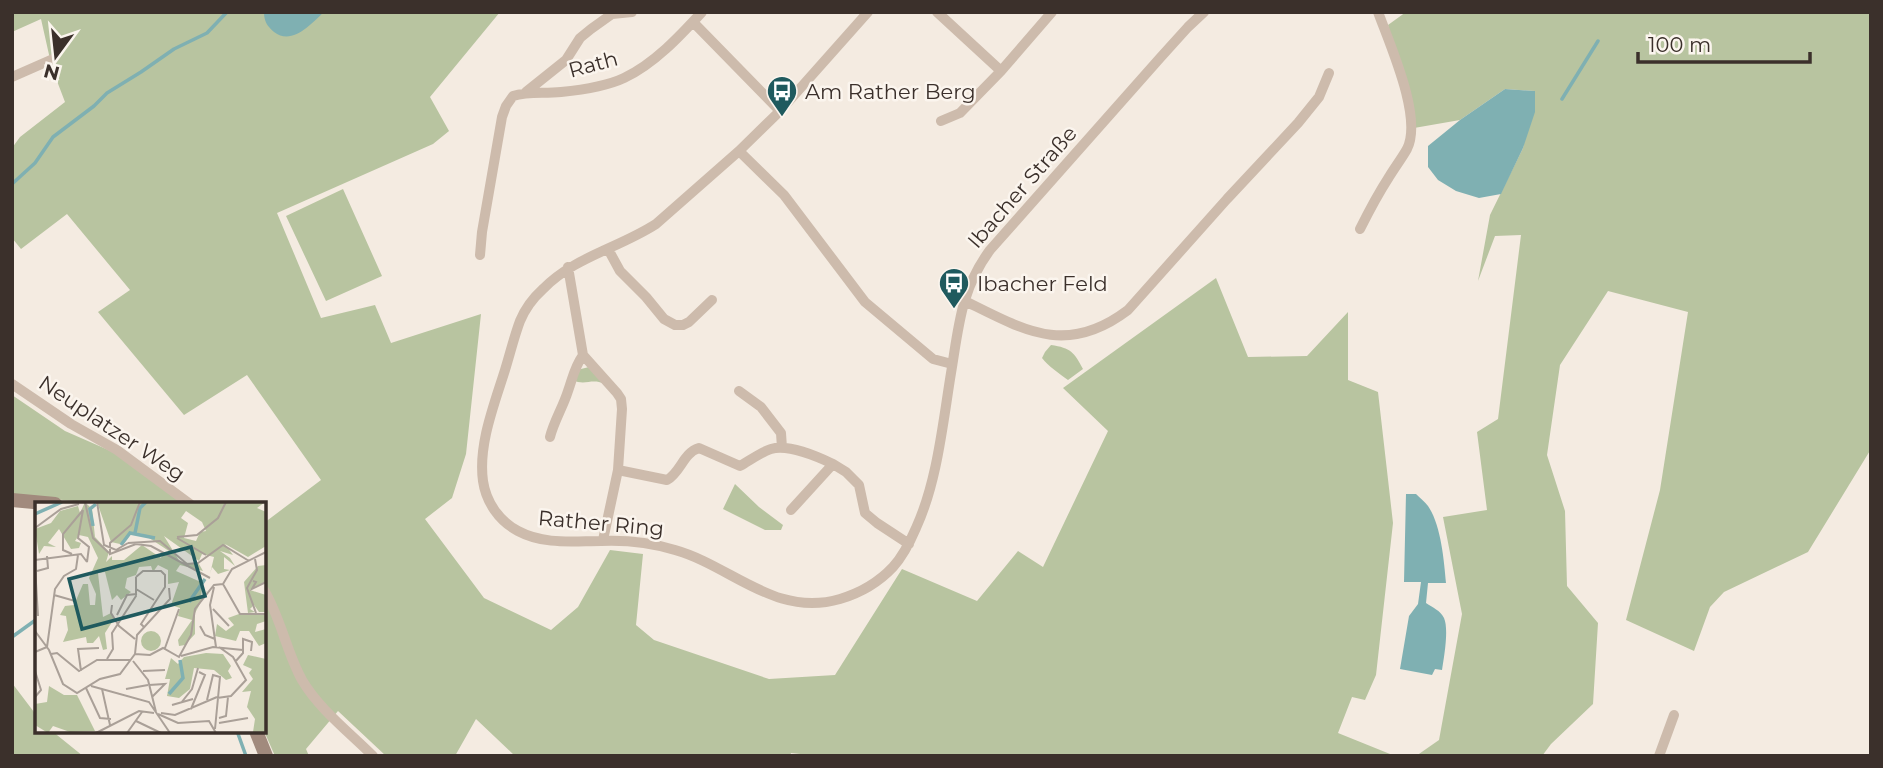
<svg xmlns="http://www.w3.org/2000/svg" width="1883" height="768" viewBox="0 0 1883 768" font-family="Montserrat,sans-serif">
<style>
.green{fill:#b8c4a0}
.water{fill:#7fb0b2}
.lines{fill:none;stroke-linecap:round;stroke-linejoin:round}
.stream{stroke:#7fb0b2;stroke-width:3.5}
.street{stroke:#cdbbac;stroke-width:10}
.secondary{stroke:#a18a7d;stroke-width:14}
.labels{text-anchor:middle;dominant-baseline:central;stroke-width:5;stroke-linejoin:round;paint-order:stroke}
.street-label{font-size:21px;fill:#3b302b;stroke:#fbf5ee}
.poi-label{font-size:21px;fill:#3b302b;stroke:#fbf5ee;text-anchor:start}
.inset-river{fill:none;stroke:#7fb0b2;stroke-width:3.5}
.inset-road{fill:none;stroke:#aaa098;stroke-width:2}
.view{fill:#1f5a5e;fill-opacity:0.15;stroke:#1f5a5e;stroke-width:3.5}
.inset-edge{fill:none;stroke:#3b302b;stroke-width:3.5}
</style>
<rect width="100%" height="100%" fill="#f4ebe1"/>
<path class="green" d="M12 12H500L430 97 449 131 433 144 277 213 321 318 375 305 391 343 481 314 466 454 452 498 425 519 484 598 551 630 578 607 610 550 643 554 636 625 654 640 769 679 835 675 902 569 977 601 1018 551 1043 567 1108 431 1063 388 1216 278 1248 357 1307 356 1348 312V380L1378 392 1393 523 1376 675 1365 700 1352 697 1338 733 1395 756H819L791 753 790 756H515L476 719 455 756H386L338 711 306 749 309 756H275L264 731V523L321 480 247 375 184 415 98 312 130 290 67 214 21 249 12 238V148L20 137 65 102 52 68 41 19 12 32Z
M1406 12H1871V449L1808 552 1724 592 1710 607 1694 651 1626 620 1660 490 1688 312 1608 291 1560 365 1547 455 1565 511 1567 586 1598 623 1593 704 1551 744 1542 756H1416L1439 740 1462 614 1443 517 1487 510 1477 432 1498 419 1521 235 1495 236 1478 281 1490 215 1523 148 1535 91 1505 89 1460 120 1414 128 1388 25Z
M343 189 382 276 326 301 286 216Z
M1051 345C1071 348 1074 352 1083 369L1068 380C1060 374 1048 366 1042 358L1045 352Z
M589 367 604 384C593 378 584 386 573 380L577 370Z
M12 395 65 431 113 452 189 504H85L76 501 12 496Z
M735 484 759 507 783 525 781 530H765L723 509Z
M12 683 37 716V731H52L83 756H12Z"/>
<path class="water" d="M264 12H324C311 24 292 46 274 32 267 26 264 21 264 12Z
M1505 89 1535 91V112L1523 148 1501 194 1479 198 1456 191 1438 180 1428 167V146L1460 120Z
M1406 494H1416C1420 498 1425 502 1428 506 1441 525 1444 560 1446 583H1428L1426 603C1433 608 1440 610 1444 618 1449 629 1444 657 1442 670L1435 669 1432 675 1400 669 1409 616 1418 604 1421 582H1404Z"/>
<g class="lines">
<path class="stream" d="M1562 99 1598 41
M12 184 35 163 53 137 94 106 107 93 141 72 174 49 207 33 227 12
M12 637 37 619
M237 731 246 756"/>
<path class="street" d="M868 12 780 111 739 151 656 224C619 248 574 257 543 289 533 298 525 309 520 321 514 337 510 354 505 370 494 405 478 445 483 481 486 502 499 521 518 531 544 545 573 541 601 541 625 540 652 543 675 550 732 566 775 618 840 599 860 593 878 583 893 567 903 556 910 542 916 528 938 480 943 420 952 367 959 323 962 288 990 250L1160 58 1188 27 1204 12
M937 12 1001 71 960 113 941 121
M693 22 780 111
M1001 71 1052 12
M12 77 53 59
M526 92 566 60 580 38 591 29 612 14 632 12
M739 151 784 195 865 302 933 359 952 364
M1360 229C1369 211 1378 194 1389 177 1395 167 1402 158 1407 149 1423 118 1390 45 1378 12
M608 249 620 271 646 297 664 319 675 325H683L689 322 712 300
M480 255 482 232 502 117 506 106 513 96C529 91 544 94 561 92 581 90 605 87 624 78 654 64 680 36 702 12
M568 267 583 355 617 393 621 399 622 409 618 470
M963 300C1024 330 1066 357 1128 310L1227 199 1298 123 1319 97 1329 73
M12 384 71 424 117 450 190 504
M739 391 761 407 781 433 782 448
M550 437C554 421 563 407 568 391 573 377 574 368 583 355
M791 510 833 464 846 472 859 485 865 513 877 523 909 544
M603 540 618 470 667 480C681 472 683 453 699 448L740 466C749 461 761 452 771 449 789 444 816 456 833 464
M264 590C281 618 286 651 302 680 319 709 349 732 373 756
M1659 756 1674 715"/>
<path class="secondary" d="M12 500 55 504
M256 731 266 756"/>
</g>
<defs>
<g id="bus-pin" transform="scale(1.575)"><path d="M0 17L-7.5 6A9.5 9.5 0 1 1 7.5 6Z" fill="#1f5a5e" stroke="#fbf5ee"/><path d="M-5-6H5V4H4V6H2V4H-2V6H-4V4H-5ZM-3.5-4V0h7V-4ZM-3.5 1.2v1.5H-2V1.2ZM2 1.2v1.5H3.5V1.2Z" fill="#fff"/></g>
</defs>
<g fill-rule="evenodd">
<use href="#bus-pin" x="782" y="91"/>
<use href="#bus-pin" x="954" y="283"/>
</g>
<g class="labels">
<g class="street-label">
<text transform="translate(593 64) rotate(-15)">Rath</text>
<text transform="translate(1022 187) rotate(-49)">Ibacher Straße</text>
<text transform="translate(112 428) rotate(34)">Neuplatzer Weg</text>
<text transform="translate(601 523) rotate(5)">Rather Ring</text>
</g>
<g class="poi-label">
<text x="805" y="91">Am Rather Berg</text>
<text x="977" y="283">Ibacher Feld</text>
</g>
</g>
<g transform="translate(35 502)">
<rect width="231" height="231" fill="#f4ebe1"/>
<path d="M50 0 57 7 60 35 74 50 71 60 77 54V58H89L107 43 126 56 128 50 137 51 108 32 95 31 85 42 76 40 62 0H230L222 6 231 10V44L213 55 190 42 198 53 185 49 195 56 200 64 189 55V67L195 68 183 72 177 65 175 72 179 55 167 52 164 59 129 34 145 60 164 62 168 69 145 63 141 69 168 81 166 94 172 89 160 111V132L150 143 144 144 143 138 157 118 143 114 145 106 136 103 144 80 133 82V68L123 63 118 70 116 64 104 65 101 73 92 76 90 86 96 90 86 98 82 93 77 98 70 70 63 71 68 115 76 111 79 117 70 131 72 147 68 148 64 134 58 141H52L51 135 28 140 33 128 31 114 25 113 30 104 39 103 48 82H53L55 103H60L61 92 54 76 63 56 53 35 44 33 40 39 46 41 44 46 36 47 24 27 13 41 21 45 9 44 4 52 0 27 16 21 25 9 43 4 45 11ZM151 9 167 20 171 29 165 30 161 39 149 36 153 21 146 16ZM231 63V79L215 88 231 93V110H224L219 103 215 107 220 110 213 111 209 80 223 64ZM204 112 231 113V119L222 122 220 130 231 127V141L224 144 214 129H205L201 139 180 134 182 122 191 129 199 123 193 116ZM106 139a10 10 0 1 1 20 0a10 10 0 1 1-20 0ZM171 151 188 152 196 164 193 169 197 176 191 178 179 168 159 166 155 187 144 196 132 194 135 177H130L136 156 143 162 149 155ZM213 153 231 157V231L218 230 220 217 212 205 216 189 207 190 218 177 214 171 217 167 208 163ZM14 184 29 193H42L60 229 35 230 18 224 13 231 0 223V202L12 200Z" fill="#b8c4a0" fill-rule="evenodd"/>
<path class="inset-river" d="M0 12 27 0M58 24 55 7 61 2M100 31 105 6 111 0M86 43 95 31 120 36M154 100 170 77M134 192 148 176 145 158"/>
<path class="inset-road" d="M50 0 58 36 74 51M62 0 69 43 81 48 93 41M105 0 96 23 75 41V52L101 42 116 44 175 76M48 8 43 36 54 45 52 60M0 26 26 7 44 2M142 35 162 33 183 16 191 0M142 36 171 53M93 41 125 39 152 62 163 61 188 43 214 59M37 52 28 48V32L48 8M220 57 222 68 212 86 221 111M0 58 46 52 52 60M0 64 3 114M2 69 13 66 12 54M101 75 108 69H126L130 73V85L106 122 109 125M218 79 221 80 217 87 231 80M188 82 205 112H231M188 82 197 67 231 50M179 85 175 103 181 145M101 87 119 98M19 93 40 99M77 103 76 111 84 124 100 137M178 107 194 124M82 113 92 93 102 92M165 124 170 133 180 137M0 129 14 148 28 182 42 191 65 177 85 172 100 152 115 153 128 146 144 155 156 133 160 107 179 83 188 82M130 146 144 107M0 150 12 145 20 87 29 74 41 67 43 53M16 152 22 151 44 169 62 158H96M100 152 102 133 135 97 134 86M146 154 178 145 208 148M72 157 78 147 77 131 101 94V75M98 159 113 178 121 210M200 160 208 151V137L217 140 216 149M0 169 6 188 0 195M46 169 43 147 64 146M108 169 130 168M114 183 130 182 117 195M56 184 114 200 135 231M51 186 65 216 76 217M67 187 75 223M91 187 113 183M182 196 196 194 211 178 198 155 184 145M172 198 178 173 185 175 180 227M146 201 157 187 163 166M137 203 158 197M156 207 170 173 164 170M126 211 140 213 182 195M123 212 143 221 174 219 181 231M184 216 191 214 193 195M101 219 126 231M184 221 213 216M61 231 104 209 119 211M92 231 107 210"/>
<path class="view" d="M156 45 170 94 47 127 34 77Z"/>
<rect width="231" height="231" class="inset-edge"/>
</g>
<rect width="1883" height="768" fill="none" stroke="#3b302b" stroke-width="28"/>
<g transform="translate(56 56) rotate(195)" stroke="#fbf5ee" stroke-width="5" paint-order="stroke">
<path d="M0-5L12 26L0 18L-12 26Z" fill="#3b302b"/>
<text y="-10" font-size="19" font-weight="bold" text-anchor="middle" fill="#3b302b">N</text>
</g>
<path d="M1638 52v10h172v-10" fill="none" stroke="#3b302b" stroke-width="3.5"/>
<text x="1648" y="52" font-size="21" fill="#3b302b" stroke="#fbf5ee" stroke-width="5" paint-order="stroke">100 m</text>
</svg>
